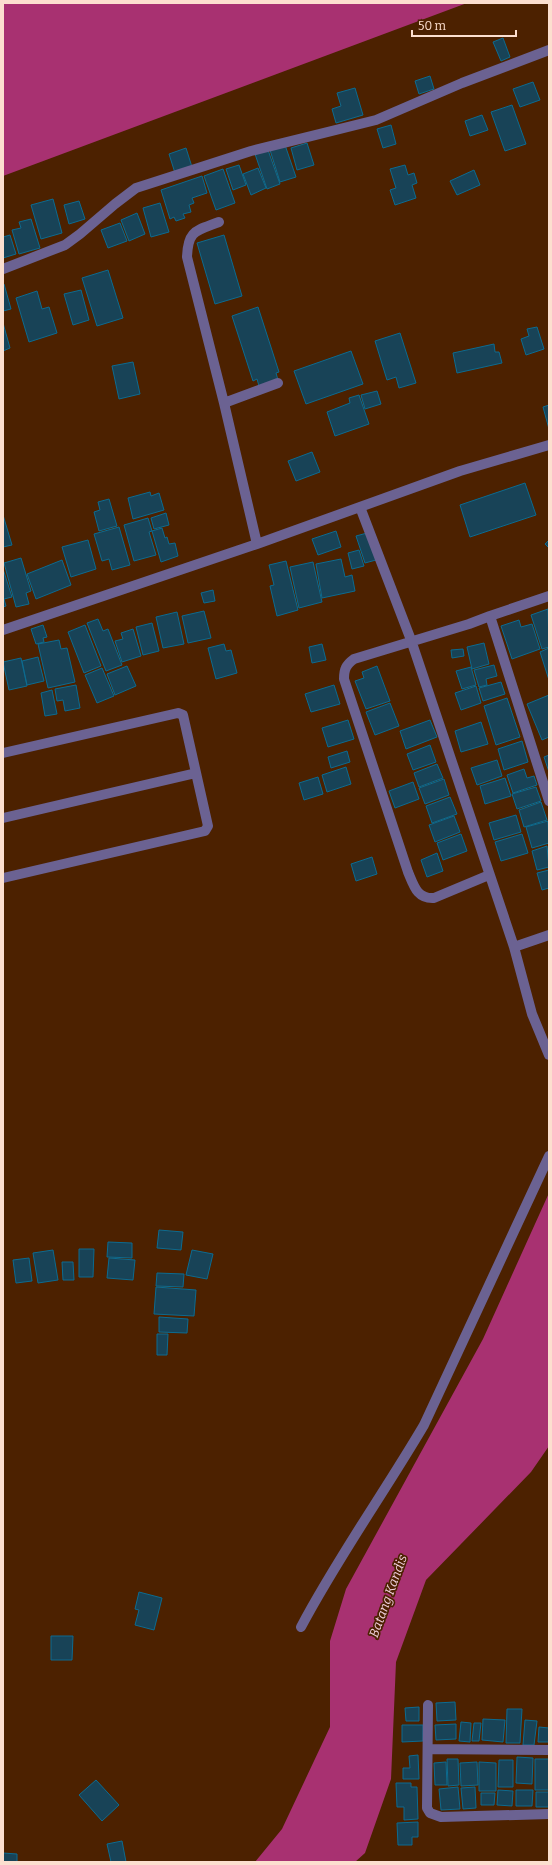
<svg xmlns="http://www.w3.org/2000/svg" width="552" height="1865" viewBox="0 0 552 1865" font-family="Bitter,serif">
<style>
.water{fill:#a83171}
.building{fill:#184357;stroke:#0c6b90}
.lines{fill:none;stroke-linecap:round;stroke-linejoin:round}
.street{stroke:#6b6292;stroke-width:10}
.labels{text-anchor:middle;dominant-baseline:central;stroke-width:3.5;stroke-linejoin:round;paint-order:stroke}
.water-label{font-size:13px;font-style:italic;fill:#f1d1de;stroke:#4c2100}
</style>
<rect width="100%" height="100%" fill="#4c2100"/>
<path class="water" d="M3 3H467L3 176Z
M549 1193V1446L531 1472 426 1580 396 1662 391 1779 365 1853 355 1862H255L282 1829 330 1727V1641L346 1589 483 1339Z"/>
<path class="building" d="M503 38 510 57 501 61 493 42Z
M430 76 434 89 419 94 415 81Z
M533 82 540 100 520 107 513 89Z
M355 88 363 115 336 123 332 109 341 106 337 93Z
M512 105 526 144 505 151 491 112Z
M482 115 488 130 470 136 465 121Z
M391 125 396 144 383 148 377 129Z
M307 143 314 165 297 170 291 148Z
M285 145 296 177 280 182 270 150Z
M186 148 192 167 175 173 169 154Z
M268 150 280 184 267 189 255 154Z
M239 165 246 185 233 190 226 169Z
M405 165 408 175 414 173 417 183 412 185 416 198 395 205 390 190 396 188 390 169Z
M258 168 266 188 251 195 243 174Z
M223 169 235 203 216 210 204 176Z
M474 170 480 185 457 195 450 181Z
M202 176 207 193 192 198 194 203 189 205 191 212 183 214 185 218 176 221 174 217 170 219 161 190Z
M53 199 62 233 41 239 31 205Z
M79 201 85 219 69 224 64 205Z
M160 203 169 232 151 237 143 208Z
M137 213 145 234 129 241 121 220Z
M31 219 40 248 19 254 12 230 21 228 19 222Z
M120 223 127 241 108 248 101 230Z
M10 235 16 254 3 258V237Z
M224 235 242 296 215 304 197 243Z
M108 270 123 318 97 326 82 278Z
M4 284 11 309 3 311V285Z
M81 290 89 320 73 325 64 294Z
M37 291 42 309 49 307 57 333 29 342 16 298Z
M258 307 279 372 276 373 278 380 259 386 257 379 253 381 232 316Z
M3 323 10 348 3 351Z
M537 327 544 349 526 355 521 339 529 336 527 329Z
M400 333 416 383 399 388 396 377 387 380 375 341Z
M494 344 495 352H499L502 363 457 373 453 353Z
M351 351 363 384 306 404 294 371Z
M133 362 140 394 119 399 112 366Z
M377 391 381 404 365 409 361 395Z
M359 395 369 424 335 436 327 412 350 403 349 398Z
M549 405V429L543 407Z
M312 452 320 472 296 481 288 461Z
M525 483 536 515 470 537 460 505Z
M150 492 151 496 159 493 164 510 133 519 128 498Z
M109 499 117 526 99 531 94 512 100 510 98 502Z
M166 513 169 525 154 529 151 518Z
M3 515 12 545 3 547Z
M148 518 152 531 149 532 156 555 134 561 124 525Z
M119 527 130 565 112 570 109 559 102 561 94 534Z
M162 528 165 538 167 537 169 544 175 543 178 556 161 562 152 531Z
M336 531 341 547 318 555 312 539Z
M367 533 376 560 365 563 356 536Z
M88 540 96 569 71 577 62 547Z
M549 540V548L545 544Z
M359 550 364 566 352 569 348 553Z
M21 558 31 591 26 593 29 604 16 607 4 563Z
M341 559 345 577 352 575 355 591 322 598 316 564Z
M62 560 71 585 36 599 27 574Z
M286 561 298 610 277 616 270 586 274 585 269 565Z
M313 562 322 602 299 608 290 567Z
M3 569 12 597 4 599 6 606 3 607Z
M213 590 215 601 204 603 201 593Z
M548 609 549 647 542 649 531 615Z
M204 611 211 638 188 643 182 616Z
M177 612 184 644 163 648 156 617Z
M98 619 103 631 108 629 122 665 106 671 87 623Z
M519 620 521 627 532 624 540 649 512 659 501 626Z
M152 623 159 651 143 655 136 627Z
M43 625 47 637 43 638 44 642 36 644 31 629Z
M85 625 101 666 84 673 68 632Z
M133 629 141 656 122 662 115 641 123 639 121 633Z
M59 640 61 649 67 648 75 682 48 688 38 644Z
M484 643 489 664 472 669 467 647Z
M224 644 226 651 231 650 237 673 216 679 208 648Z
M322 644 326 660 312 663 309 647Z
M549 648V680L540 652Z
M463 649 464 656 452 658 451 650Z
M38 657 44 681 27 685 22 661Z
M21 658 27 686 9 690 3 662Z
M494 665 497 676 486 679 487 685 479 687 474 670Z
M127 666 136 686 115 695 107 674Z
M377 666 390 701 366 709 355 681 364 678 362 672Z
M471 667 476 685 462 689 456 671Z
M102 668 114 696 97 703 85 675Z
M501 682 505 694 483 701 479 688Z
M76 685 80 708 65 711 63 700 57 701 55 689Z
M334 685 340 704 311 712 305 694Z
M476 686 481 703 461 710 455 693Z
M52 690 57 714 45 716 41 693Z
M549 695V737L542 740 527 704Z
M507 698 520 737 496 745 484 706Z
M390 703 399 726 375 735 366 712Z
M348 720 354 739 328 747 322 728Z
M430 720 437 737 406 749 400 731Z
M481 722 488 744 461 752 455 731Z
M522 741 528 762 504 770 498 749Z
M430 745 436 762 413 770 407 754Z
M347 751 350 762 331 768 328 757Z
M549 755V772L544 757Z
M497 760 502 776 477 785 471 768Z
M437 764 443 778 419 787 414 773Z
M346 767 351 784 327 792 322 775Z
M524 769 527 778 534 776 537 785 513 793 507 775Z
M318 777 323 794 304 800 299 783Z
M505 778 511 796 485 804 480 786Z
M444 779 449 795 425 804 419 788Z
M413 782 419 799 395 808 389 791Z
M536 787 541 801 517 809 512 794Z
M450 797 457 814 432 823 426 806Z
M541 802 547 820 524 827 519 810Z
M516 815 521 832 494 840 489 823Z
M454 816 460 832 435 842 429 825Z
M548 821 549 843 532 848 526 827Z
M461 834 467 851 443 860 437 843Z
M522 834 528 853 501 861 495 842Z
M547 846 549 867 537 870 532 851Z
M437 853 443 871 427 877 421 860Z
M372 857 377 874 356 881 351 864Z
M549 870V888L542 890 537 873Z
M159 1230 183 1232 181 1250 157 1248Z
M108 1242 132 1243V1258L107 1257Z
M79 1249H94L93 1277H79Z
M53 1250 58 1280 38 1283 33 1253Z
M192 1250 213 1254 207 1279 186 1275Z
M29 1258 32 1281 16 1283 13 1260Z
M109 1258 135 1260 133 1280 107 1278Z
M62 1262H73L74 1280H63Z
M157 1273 184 1274 183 1287 156 1286Z
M156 1287 196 1290 194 1316 154 1314Z
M159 1317 188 1319 187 1333 159 1332Z
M157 1334H168L167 1355H157Z
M139 1592 162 1598 154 1630 135 1625 139 1610 135 1609Z
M51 1636H73L72 1660H51Z
M455 1702 456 1720 437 1721 436 1703Z
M419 1707V1721H406L405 1708Z
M507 1709H522L520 1743H506Z
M483 1719 505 1720 503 1742 482 1740Z
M525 1720 537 1721 534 1745H523Z
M461 1722 471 1723 470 1742 459 1741Z
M474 1723H481L479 1741H472Z
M456 1724V1739L436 1740 435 1725Z
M402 1725H423V1741L402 1742Z
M539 1727 549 1728V1742H538Z
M418 1755 419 1779H403V1768H410L409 1756Z
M517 1757 533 1758 532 1784 516 1783Z
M447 1759H458L459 1785 448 1786Z
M535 1759H549V1790H535Z
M499 1760H513V1787H498Z
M446 1762 447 1785H435L434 1763Z
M477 1762 478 1785 461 1786 460 1763Z
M479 1762 496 1763V1791H479Z
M96 1780 119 1805 102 1821 79 1795Z
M396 1783H411V1787H417L418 1819 404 1820V1807H397Z
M458 1787 460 1809 441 1810 439 1789Z
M475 1787 476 1808 463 1809 461 1788Z
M498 1790 513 1791 512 1806 497 1805Z
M516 1790H533L532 1806H516Z
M536 1792H549V1807H536Z
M481 1793H495L494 1805H481Z
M418 1822V1837H412V1845H398L397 1823Z
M122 1841 126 1862H111L107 1844Z
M3 1853 17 1854V1862H3Z"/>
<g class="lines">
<path class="street" d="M219 222C196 231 188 230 187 257L224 403 257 544
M3 269 65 245 80 234 115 204 136 188 251 151 376 120 462 83 549 50
M224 403 278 383
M360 507 411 640 514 947 532 1014 549 1055
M490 616 549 801
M3 630 257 544 460 471 549 445
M3 753 178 713 183 715 208 826 205 831 3 878
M3 818 196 773
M489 875 434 898C417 899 414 886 408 872L344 679C344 669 346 665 354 659L469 624 490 616 549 596
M514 947 549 935
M301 1627C338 1557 384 1493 424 1425L549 1156
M428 1705 427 1808 430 1813 441 1817 549 1814
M428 1749 549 1750"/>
</g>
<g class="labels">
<g class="water-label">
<text transform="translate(388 1596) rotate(-70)">Batang Kandis</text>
</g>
</g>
<rect width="552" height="1865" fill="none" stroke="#fcdfcf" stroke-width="8"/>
<path d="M412 30v6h104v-6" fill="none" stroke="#fcdfcf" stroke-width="2"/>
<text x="418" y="30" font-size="12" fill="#fcdfcf" stroke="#4c2100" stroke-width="3" paint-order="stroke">50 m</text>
</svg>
